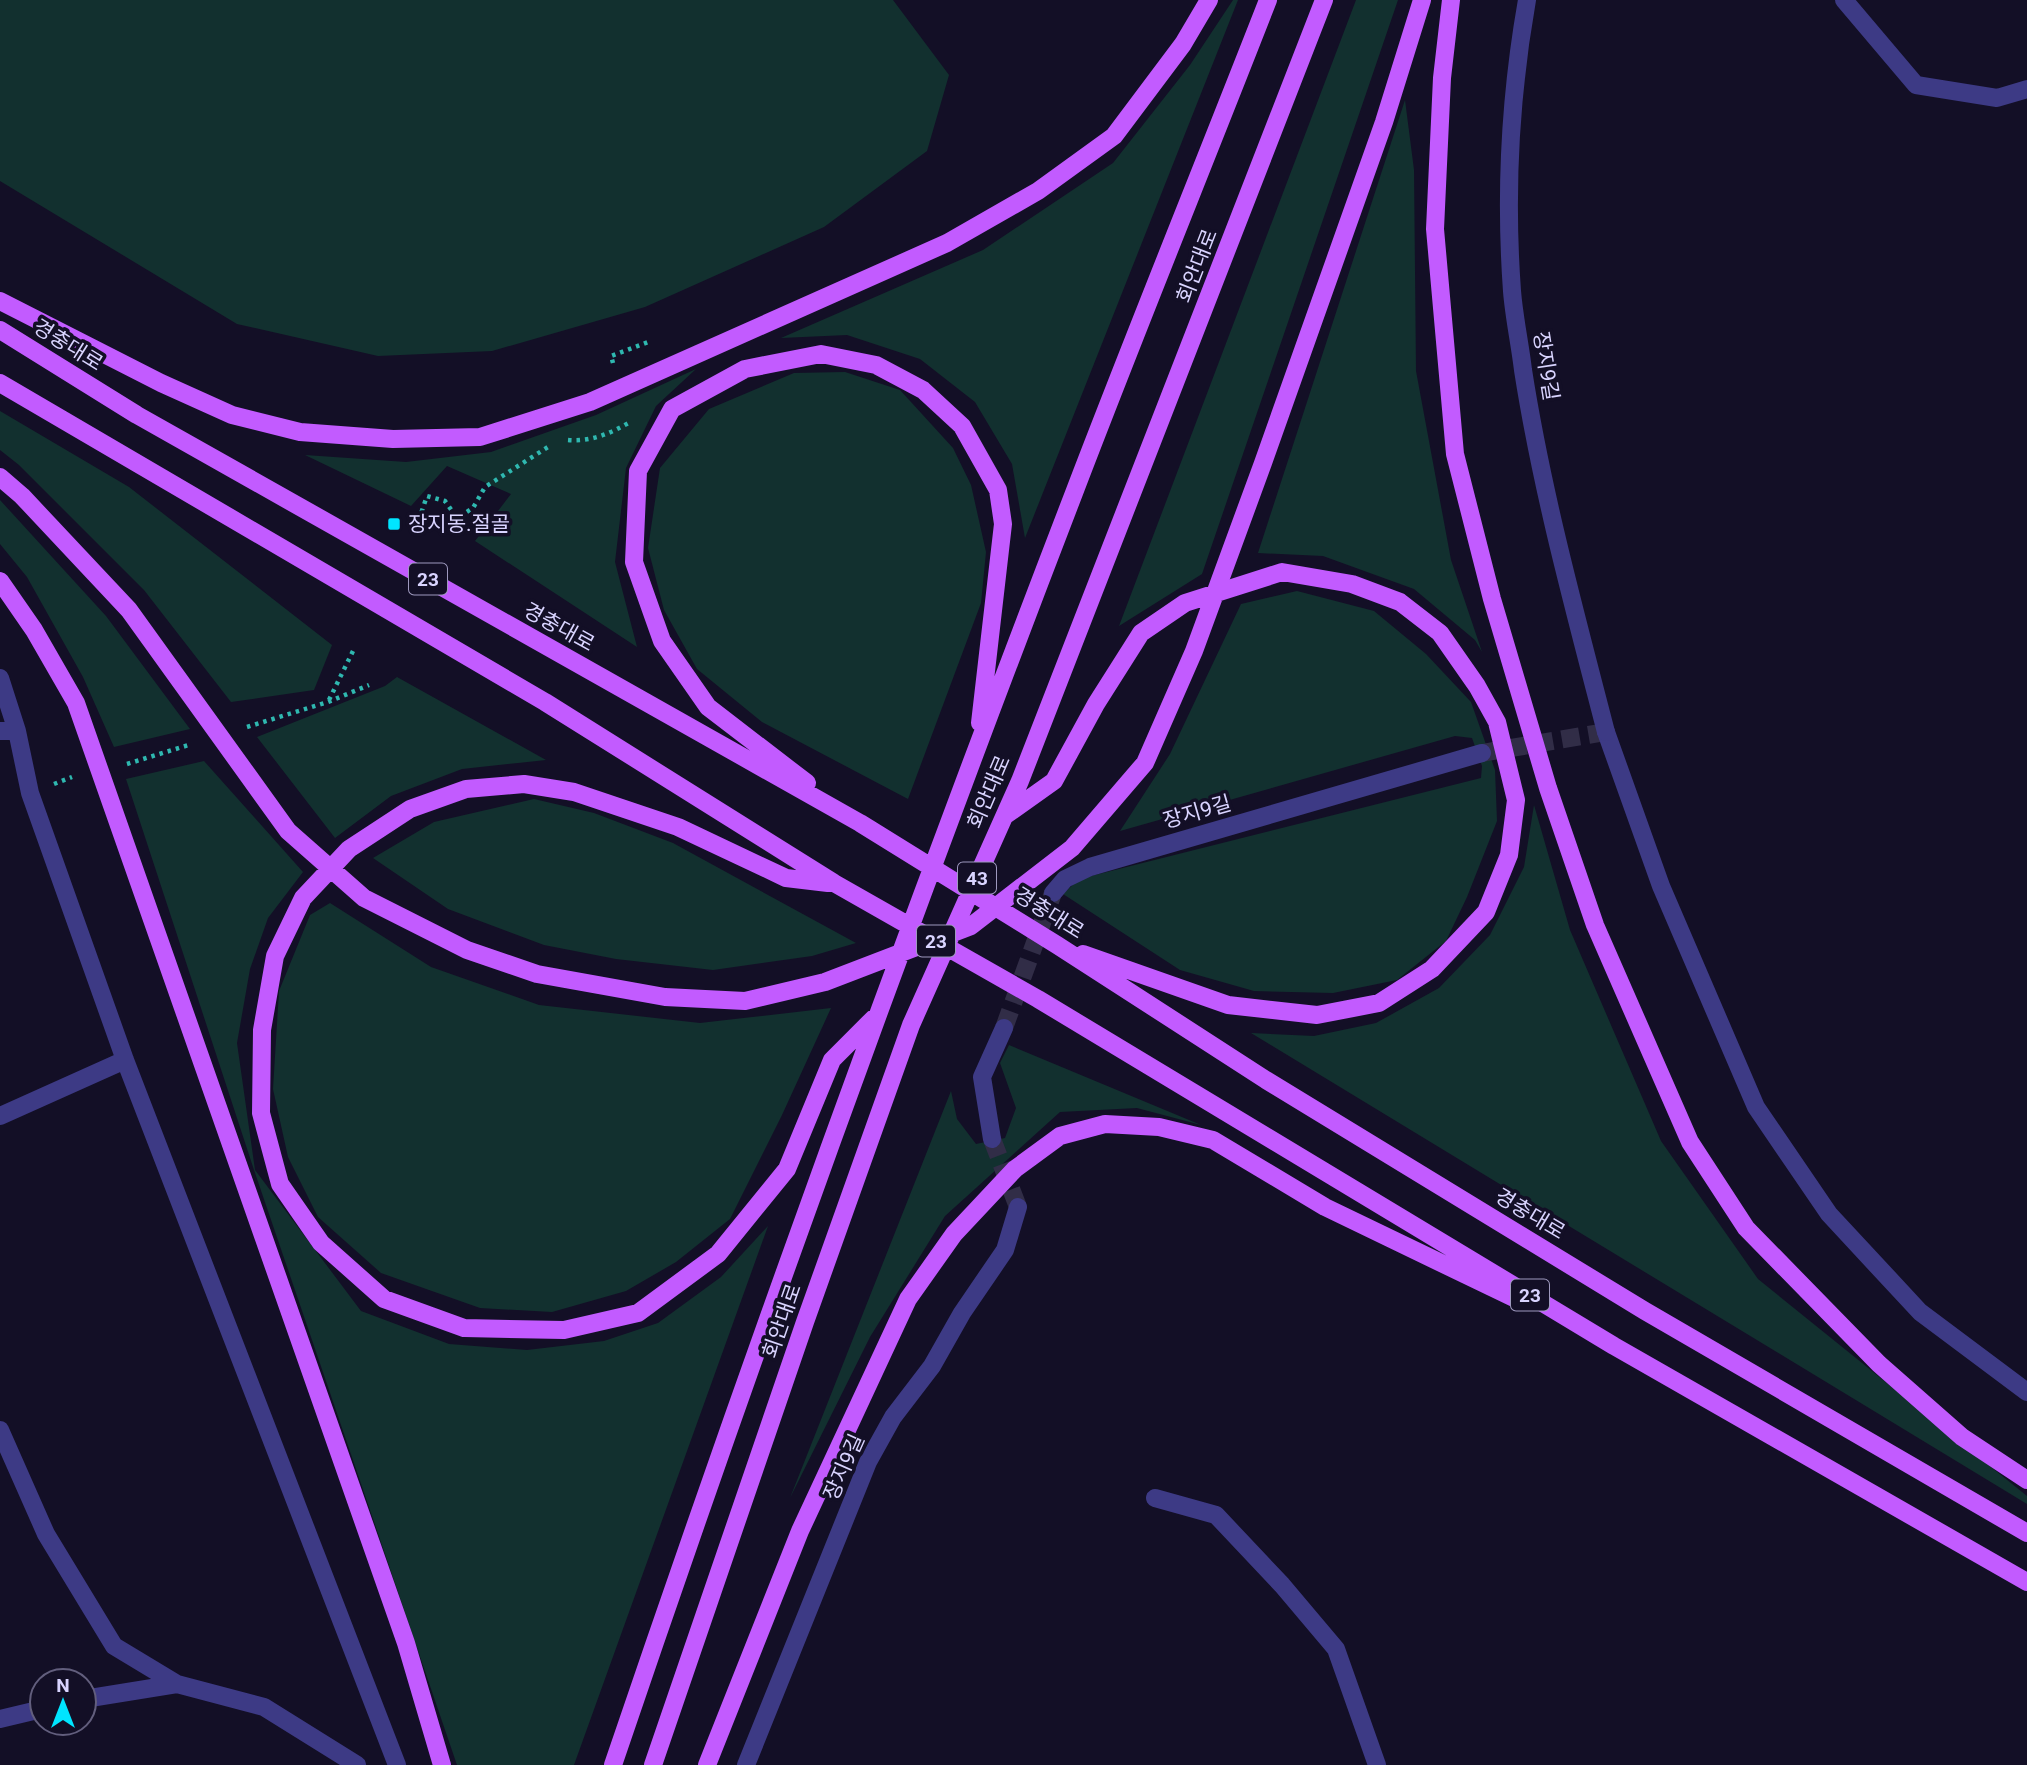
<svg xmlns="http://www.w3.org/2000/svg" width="2027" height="1765" viewBox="0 0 2027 1765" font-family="Roboto,'Noto Sans KR',sans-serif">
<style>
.green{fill:#12302f}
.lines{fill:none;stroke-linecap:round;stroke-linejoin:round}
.minor-tunnel{stroke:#312d47;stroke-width:18;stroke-dasharray:18 9;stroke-linecap:butt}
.path{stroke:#2fb8b0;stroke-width:4.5;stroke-dasharray:3.5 5;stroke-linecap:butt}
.service{stroke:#3d3a85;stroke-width:18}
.minor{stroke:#3d3a85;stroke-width:18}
.primary{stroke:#c25bff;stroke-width:18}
.poi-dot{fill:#00e5ff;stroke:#130f26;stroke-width:2.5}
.labels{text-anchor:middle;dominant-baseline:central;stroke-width:7;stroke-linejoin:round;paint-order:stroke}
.shield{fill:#130f26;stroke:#9e99be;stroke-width:2}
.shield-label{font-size:19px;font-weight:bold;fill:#d9d4ff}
.street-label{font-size:21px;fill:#d9d4ff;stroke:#130f26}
.poi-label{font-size:21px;fill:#d9d4ff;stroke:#130f26;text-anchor:start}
</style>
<rect width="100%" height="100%" fill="#130f26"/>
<path class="green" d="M0 0H893L949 75 927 151 824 227 645 307 492 351 378 356 237 324 0 181Z
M1233 0H1238L1025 538 1012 464 975 402 920 359 847 335 781 338 983 250 1113 163 1190 65Z
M1356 0H1398L1202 574 1119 626Z
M1405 100 1414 170 1416 371 1451 560 1482 652 1475 640 1414 589 1323 556 1258 553Z
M696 369 656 406 626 468 615 562 637 647 475 541 511 494 447 466 411 506 305 455 406 462 491 452 596 415Z
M845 372 900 390 953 448 971 485 986 552 981 603 908 799 762 722 697 669 664 610 648 548 660 468 709 409 794 373Z
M0 411 129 487 332 645 314 690 231 702 144 590 19 465 0 450Z
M0 500 106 616 190 729 114 747 83 677 27 577 0 544Z
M1297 591 1374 611 1426 654 1471 702 1495 770 1497 821 1467 897 1446 941 1397 980 1333 993 1254 991 1180 970 1063 894 1079 879 1481 778 1482 766 1472 738 1455 736 1120 831 1170 754 1241 604Z
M397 677 546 760 462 769 391 796 335 838 257 737 385 686Z
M204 761 303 872 268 918 250 969 237 1043 255 1170 361 1311 449 1344 527 1350 604 1341 658 1323 721 1277 768 1226 574 1765H457L254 1170 126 779Z
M534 799 594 813 673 843 856 943 812 956 713 970 616 959 544 945 448 909 373 858 434 822Z
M1534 805 1570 930 1661 1141 1758 1279 2027 1496V1504L1251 1033 1314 1036 1376 1023 1439 988 1490 935 1524 867Z
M330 903 431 967 539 1005 700 1023 831 1008 782 1115 730 1219 676 1262 626 1291 552 1312 480 1308 381 1273 318 1217 288 1157 273 1089 279 991 310 915Z
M1009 1045 1201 1125 1137 1108 1060 1112 945 1216 870 1337 790 1498 951 1091 957 1119 976 1144 1005 1138 1016 1108 1000 1063Z"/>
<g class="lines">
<path class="minor-tunnel" d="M1482 753 1606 732
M1004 1028 1053 893
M992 1139 1018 1207"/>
<path class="path" d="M613 363 611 356 648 342
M568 440C592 442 611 433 632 421
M416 528 427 496 445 501 457 518 473 508 485 487 548 447
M329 700 353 651
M247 727 328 702 369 685
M127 764 192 744
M54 784 72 777"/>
<path class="service" d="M0 678 17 731
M0 731H17L30 793 125 1060 397 1765
M1606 732 1661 886 1756 1107 1829 1214 1920 1312 2027 1392
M0 1116 125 1060
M0 1430 46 1534 114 1646 177 1684 264 1707 357 1765
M84 1699 177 1684
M0 1719 42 1709"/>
<path class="minor" d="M1527 0C1510 96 1505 194 1512 291 1514 317 1520 344 1523 370 1542 492 1575 612 1606 732
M1844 0 1916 85 1997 98 2027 89
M1053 893 1065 879 1090 867 1482 753
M992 1139 982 1077 1004 1028
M1155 1498 1216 1515 1282 1585 1336 1649 1377 1765
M746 1765 868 1462 893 1417 932 1366 962 1313 1005 1250 1018 1207"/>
<path class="primary" d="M1451 0 1442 78 1435 229 1455 454 1492 599 1548 788 1595 925 1690 1142 1746 1228 1879 1364 1962 1437 2027 1480
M0 301 161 383 232 415 300 432 393 439 480 437 590 402 947 243 1038 191 1114 136 1183 44 1209 0
M0 330 137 415 860 823 1057 945 1266 1080 1645 1311 2027 1533
M0 383 545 702 834 883 1038 999 1614 1346 2027 1582
M0 477 22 496 129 610 288 831 364 898 467 950 537 974 665 997 745 1001 825 982 971 926 1072 848 1145 763 1194 651 1263 463 1384 122 1422 0
M0 581 34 630 76 703 406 1643 442 1765
M807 783 708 707 662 641 634 562 638 471 672 409 745 369 821 354 876 365 923 390 962 426 998 490 1003 524 980 723
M1006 815 1054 781 1096 704 1141 633 1185 603 1282 572 1352 584 1400 602 1440 633 1477 686 1497 722 1516 800 1509 855 1486 912 1432 969 1379 1003 1317 1015 1228 1005 1083 954
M828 883 786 878 678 827 574 792 524 784 466 789 410 809 349 849 303 898 275 956 262 1030 261 1113 280 1184 321 1243 384 1299 464 1328 564 1330 638 1313 718 1254 787 1169 832 1060 874 1018
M613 1765C758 1338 912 914 1074 493 1137 328 1204 164 1268 0
M653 1765 805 1322 911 1025 1020 781 1324 0
M707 1765 800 1531 908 1299 954 1234 1015 1169 1060 1136 1105 1124 1159 1127 1213 1140 1325 1207 1520 1301"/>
</g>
<rect class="poi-dot" x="387" y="517" width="14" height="14" rx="3.5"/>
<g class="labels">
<g class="shield">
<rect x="409" y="563.5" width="38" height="31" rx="5"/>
<rect x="958" y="862.5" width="38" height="31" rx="5"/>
<rect x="917" y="925.5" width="38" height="31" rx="5"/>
<rect x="1511" y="1279.5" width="38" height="31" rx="5"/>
</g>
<g class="shield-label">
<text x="428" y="579">23</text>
<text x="977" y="878">43</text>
<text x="936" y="941">23</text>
<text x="1530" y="1295">23</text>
</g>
<g class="street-label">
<text transform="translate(1197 266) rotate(-69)">회안대로</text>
<text transform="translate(68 345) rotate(32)">경충대로</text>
<text transform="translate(1546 366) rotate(81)">장지9길</text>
<text transform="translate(559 627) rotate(29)">경충대로</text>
<text transform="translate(989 792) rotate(-67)">회안대로</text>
<text transform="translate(1197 812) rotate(-16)">장지9길</text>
<text transform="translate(1049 913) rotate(32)">경충대로</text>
<text transform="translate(1530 1214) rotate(31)">경충대로</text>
<text transform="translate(782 1321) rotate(-71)">회안대로</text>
<text transform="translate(844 1467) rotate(-66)">장지9길</text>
</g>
<g class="poi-label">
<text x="408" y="524">장지동.절골</text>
</g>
</g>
<g transform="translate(63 1702)"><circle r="33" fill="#130f26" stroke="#625e7d" stroke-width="2"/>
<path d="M0-5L12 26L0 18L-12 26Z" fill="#00e5ff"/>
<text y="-10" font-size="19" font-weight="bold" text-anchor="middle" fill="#d9d4ff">N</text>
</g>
</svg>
